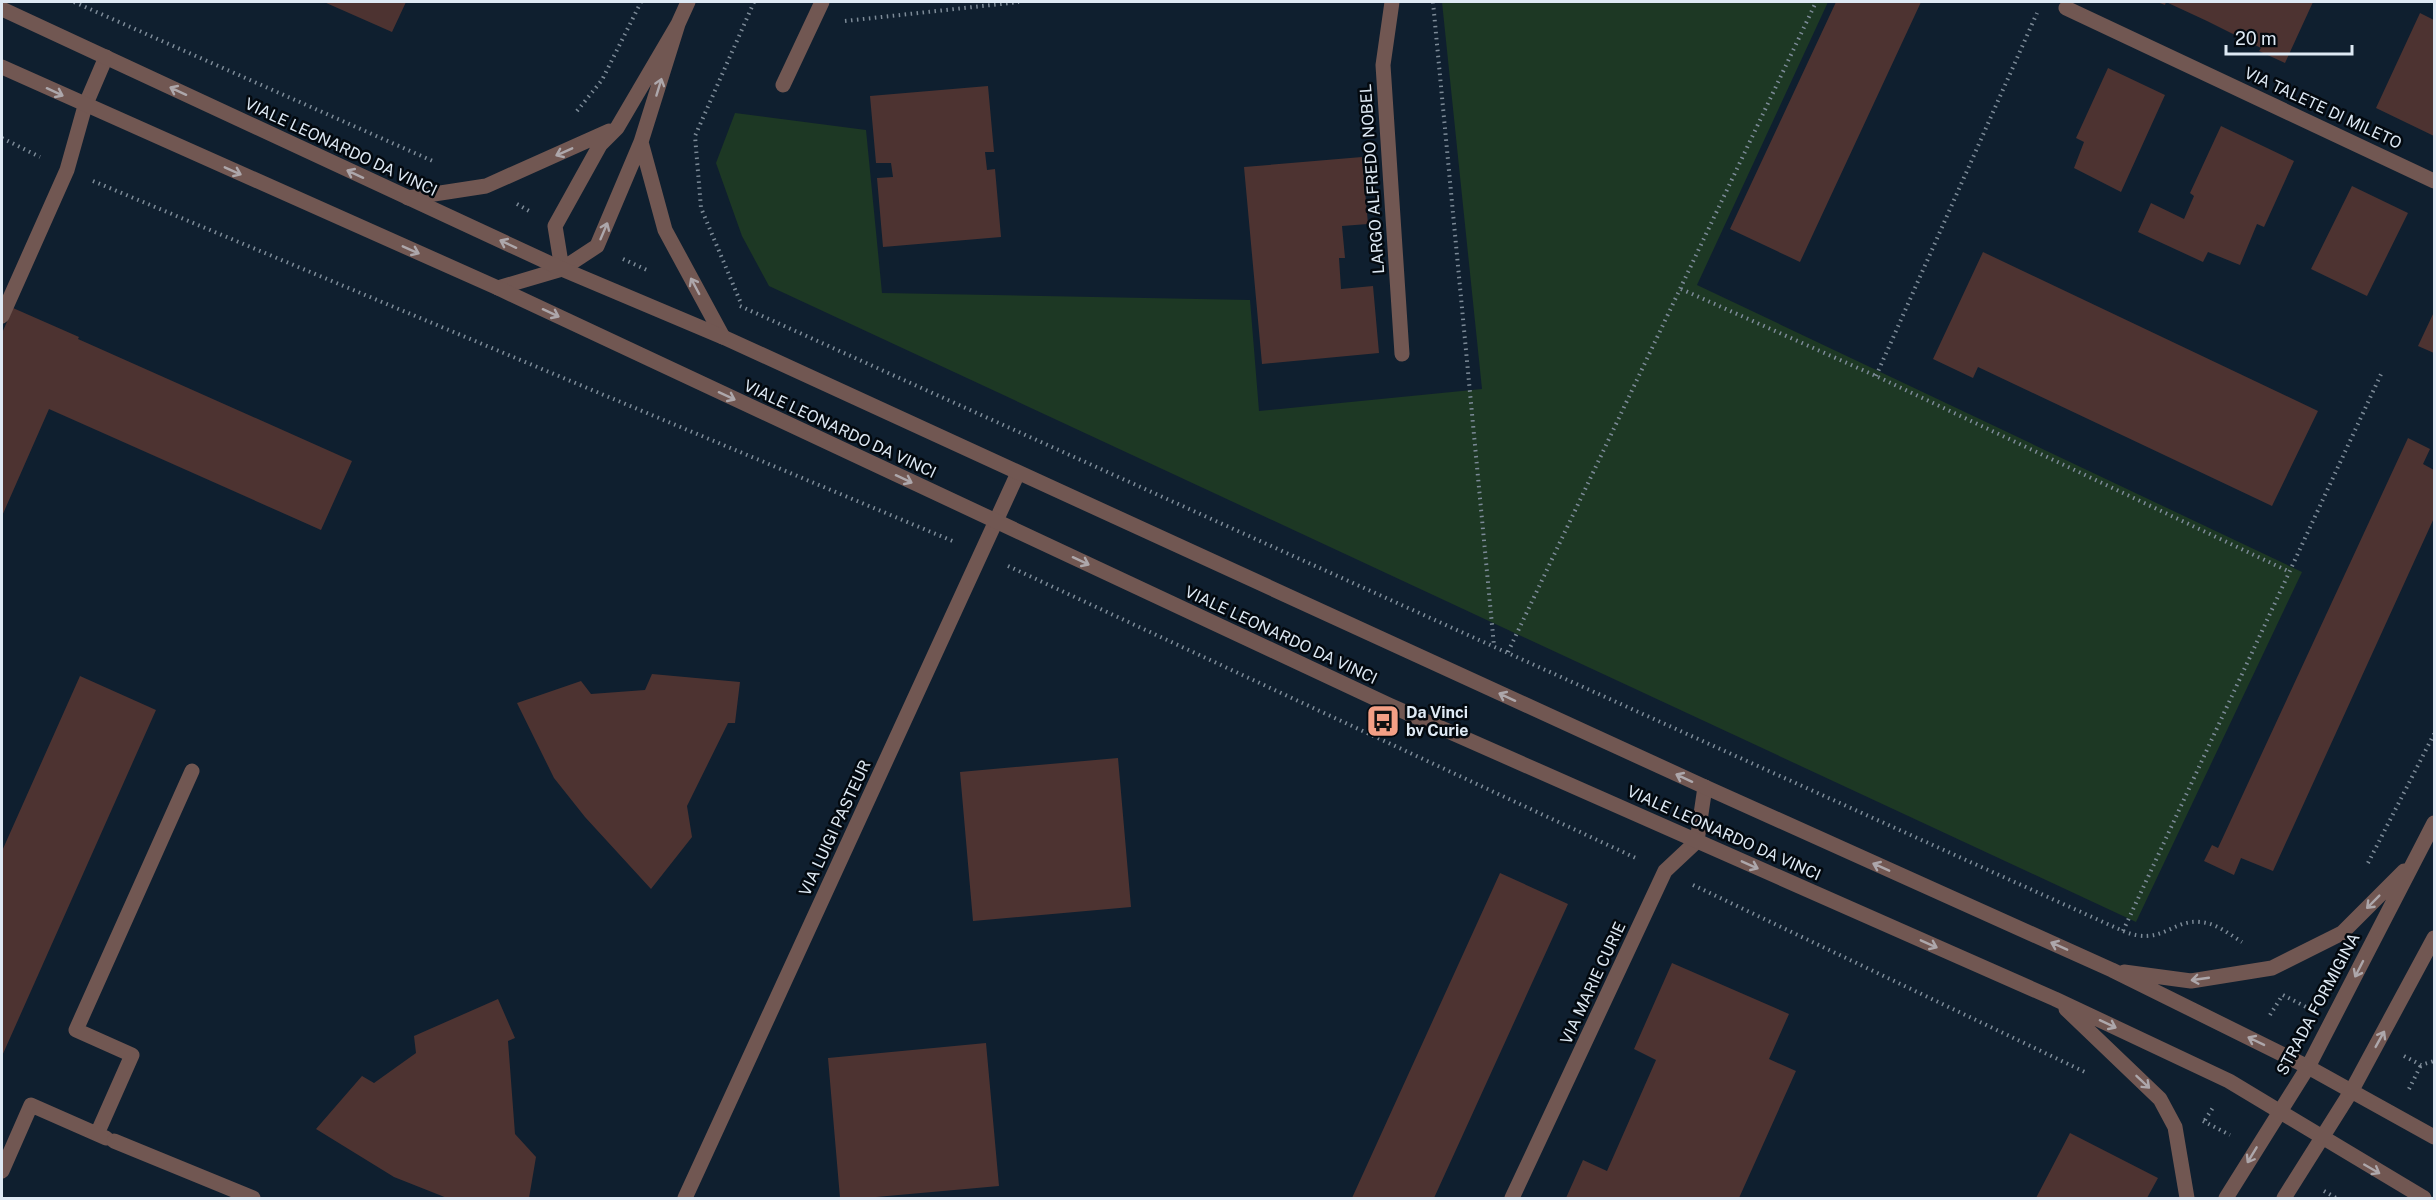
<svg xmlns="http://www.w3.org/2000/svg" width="2436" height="1200" viewBox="0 0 2436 1200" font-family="'Public Sans',sans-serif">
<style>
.green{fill:#1d3824}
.building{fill:#4d3331}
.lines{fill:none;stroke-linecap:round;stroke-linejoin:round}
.path{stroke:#7d8b98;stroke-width:4;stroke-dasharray:1.5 4.5;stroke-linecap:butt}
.service{stroke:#715752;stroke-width:15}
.minor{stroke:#715752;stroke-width:15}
.tertiary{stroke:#715752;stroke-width:15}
.oneway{stroke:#ada7ab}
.labels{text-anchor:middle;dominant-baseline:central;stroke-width:5;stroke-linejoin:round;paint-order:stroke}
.street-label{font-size:16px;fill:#dee9f4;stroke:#03090f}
.poi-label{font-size:16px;font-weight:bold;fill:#dee9f4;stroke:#03090f;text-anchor:start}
</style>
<rect width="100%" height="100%" fill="#0f1f2f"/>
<path class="green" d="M1442 2H1828L1697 285 2302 572 2136 922 769 286 742 236 716 163 735 113 866 130 882 293 1250 300 1259 411 1482 389Z"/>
<path class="building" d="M324 2H406L392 32Z
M1836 2H1921L1800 262 1730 229Z
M2157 2H2313L2285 63 2259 51 2261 48 2207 21 2166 2 2165 5Z
M2420 13 2434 20V136L2376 108Z
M2108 68 2165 95 2121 192 2074 168 2084 142 2076 138Z
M988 86 994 152H985L987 170 995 169 1001 237 883 247 877 178 893 177 891 163H876L870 96Z
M2221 126 2294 161 2264 227 2257 224 2240 265 2208 252 2203 262 2138 232 2151 203 2184 219 2194 196 2190 193Z
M1362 157 1368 224 1342 226 1345 258H1339L1341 289 1373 286 1379 353 1262 364 1244 167Z
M2352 186 2408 213 2367 296 2311 269Z
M1983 252 2318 411 2272 506 1978 367 1973 378 1933 359Z
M13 308 79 337 78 339 352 461 321 530 49 409 2 516V333Z
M2434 312V353L2418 346Z
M2408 438 2430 449 2423 464 2434 470V518L2273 871 2241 858 2234 875 2204 861 2212 845 2218 848Z
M652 674 740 682 735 723H728L687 806 692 837 651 889 585 817 554 778 517 703 581 681 591 694 645 690Z
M80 676 156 710 2 1056V851Z
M1118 758 1131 907 973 921 960 772Z
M1500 873 1568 904 1434 1198H1352Z
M1672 963 1789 1014 1769 1059 1796 1071 1739 1198H1566L1583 1160 1607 1171 1656 1060 1634 1049Z
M498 999 515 1038 508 1041 515 1134 536 1157 529 1198H447L394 1177 316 1129 362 1076 374 1083 416 1053 414 1036Z
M986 1043 999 1186 865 1198H840L828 1058Z
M2070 1133 2158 1178 2147 1198H2036Z"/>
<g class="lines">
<path class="path" d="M74 2 435 162
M1433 2 1494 646
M845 21 1019 2
M577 111 602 80 641 2
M2 138 40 157
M93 181 955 542
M517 204 531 212
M623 259 649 271
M1681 289 1876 376 2290 572
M740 301 701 208 695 136 754 2
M740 306 2123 931C2161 947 2172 919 2200 922 2216 923 2229 934 2242 942
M1876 376 2037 13
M1008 566 1638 859
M1508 652 1816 2
M2368 863 2434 734
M1693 885 2087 1073
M2123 931 2382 372
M2283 995 2306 1007
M2270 1015 2282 996
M2404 1056 2421 1065 2434 1061
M2409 1089 2421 1065
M2205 1120 2214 1106
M2203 1121 2230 1135
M2324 1191 2336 1198"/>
<path class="service" d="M97 1134 132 1055 76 1030 192 771
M2 1171 31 1105 106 1138"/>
<path class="minor" d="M1392 2 1383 65 1402 354
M2066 8 2434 181
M783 85 822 2
M641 142 665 230 723 337
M408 198 486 186 609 131
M562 269 555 226 600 145 617 128 678 24 688 2
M498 288 562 269 597 246 641 142 678 24
M2 316 67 170 85 106 106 57
M114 1141 253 1198
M685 1198 1018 473
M1512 1198 1665 871 1697 841 1705 787"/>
<path class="tertiary" d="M2 9 562 269 723 337 1705 787 2112 970 2308 1067 2434 1137
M2 67 498 288 1389 705 2055 999 2229 1081 2424 1198
M2124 972 2191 981 2272 968 2342 933 2404 871
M2066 1009 2160 1099 2175 1127 2187 1198
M2226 1198 2308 1067 2434 823
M2284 1198 2352 1090 2434 938"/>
</g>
<defs><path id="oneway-shaft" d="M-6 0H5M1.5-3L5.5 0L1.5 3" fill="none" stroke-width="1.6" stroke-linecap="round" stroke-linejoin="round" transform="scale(1.5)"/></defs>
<g class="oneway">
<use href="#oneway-shaft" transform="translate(659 87) rotate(-73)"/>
<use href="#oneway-shaft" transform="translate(178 91) rotate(-155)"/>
<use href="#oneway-shaft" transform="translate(55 92) rotate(25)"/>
<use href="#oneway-shaft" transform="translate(564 152) rotate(156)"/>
<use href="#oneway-shaft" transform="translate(233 171) rotate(24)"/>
<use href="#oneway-shaft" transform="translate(355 174) rotate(-155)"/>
<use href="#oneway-shaft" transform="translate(604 231) rotate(-67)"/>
<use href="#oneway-shaft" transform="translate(508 244) rotate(-155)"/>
<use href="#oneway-shaft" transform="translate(411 250) rotate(24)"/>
<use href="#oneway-shaft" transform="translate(695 286) rotate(-118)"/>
<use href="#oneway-shaft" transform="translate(551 313) rotate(25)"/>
<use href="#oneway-shaft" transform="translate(727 396) rotate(25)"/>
<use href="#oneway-shaft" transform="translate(904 479) rotate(25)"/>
<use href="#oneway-shaft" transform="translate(1081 561) rotate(25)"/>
<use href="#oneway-shaft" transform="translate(1507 697) rotate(-155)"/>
<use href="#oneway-shaft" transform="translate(1684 778) rotate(-155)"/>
<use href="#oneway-shaft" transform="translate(1750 865) rotate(24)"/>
<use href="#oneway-shaft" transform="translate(1881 867) rotate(-156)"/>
<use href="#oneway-shaft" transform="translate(2373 902) rotate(135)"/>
<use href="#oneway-shaft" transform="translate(1929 944) rotate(24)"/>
<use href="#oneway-shaft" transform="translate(2059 946) rotate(-156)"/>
<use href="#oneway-shaft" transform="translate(2359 969) rotate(117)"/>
<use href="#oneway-shaft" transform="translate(2200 979) rotate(172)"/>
<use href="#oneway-shaft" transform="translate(2108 1024) rotate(25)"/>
<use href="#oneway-shaft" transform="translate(2380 1039) rotate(-61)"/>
<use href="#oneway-shaft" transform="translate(2256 1041) rotate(-154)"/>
<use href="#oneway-shaft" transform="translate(2143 1082) rotate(43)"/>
<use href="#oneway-shaft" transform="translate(2252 1155) rotate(121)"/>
<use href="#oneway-shaft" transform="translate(2372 1169) rotate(30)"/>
</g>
<defs>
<g id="bus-square" transform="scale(1.725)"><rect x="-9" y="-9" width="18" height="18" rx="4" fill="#f39f85" stroke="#03090f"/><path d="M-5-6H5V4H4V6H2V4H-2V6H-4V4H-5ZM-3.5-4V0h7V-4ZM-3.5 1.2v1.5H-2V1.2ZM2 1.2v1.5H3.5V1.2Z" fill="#111"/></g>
</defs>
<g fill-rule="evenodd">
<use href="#bus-square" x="1383" y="721"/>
</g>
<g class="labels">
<g class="street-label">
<text transform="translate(2323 108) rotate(25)">VIA TALETE DI MILETO</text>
<text transform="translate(341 147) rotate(25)">VIALE LEONARDO DA VINCI</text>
<text transform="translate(1372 179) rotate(-94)">LARGO ALFREDO NOBEL</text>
<text transform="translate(840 429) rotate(25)">VIALE LEONARDO DA VINCI</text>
<text transform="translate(1281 635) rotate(25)">VIALE LEONARDO DA VINCI</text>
<text transform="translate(835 828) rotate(-65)">VIA LUIGI PASTEUR</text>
<text transform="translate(1724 833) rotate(24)">VIALE LEONARDO DA VINCI</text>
<text transform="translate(1593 983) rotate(-65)">VIA MARIE CURIE</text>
<text transform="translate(2318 1004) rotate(-62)">STRADA FORMIGINA</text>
</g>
<g class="poi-label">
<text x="1406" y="712">Da Vinci<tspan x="1406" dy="18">bv Curie</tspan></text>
</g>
</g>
<rect width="2436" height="1200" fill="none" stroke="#dee9f4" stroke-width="6"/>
<path d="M2226 45v9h126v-9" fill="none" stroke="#dee9f4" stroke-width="3"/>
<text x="2235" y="45" font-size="18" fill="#dee9f4" stroke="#03090f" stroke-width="4.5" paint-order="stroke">20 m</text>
</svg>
